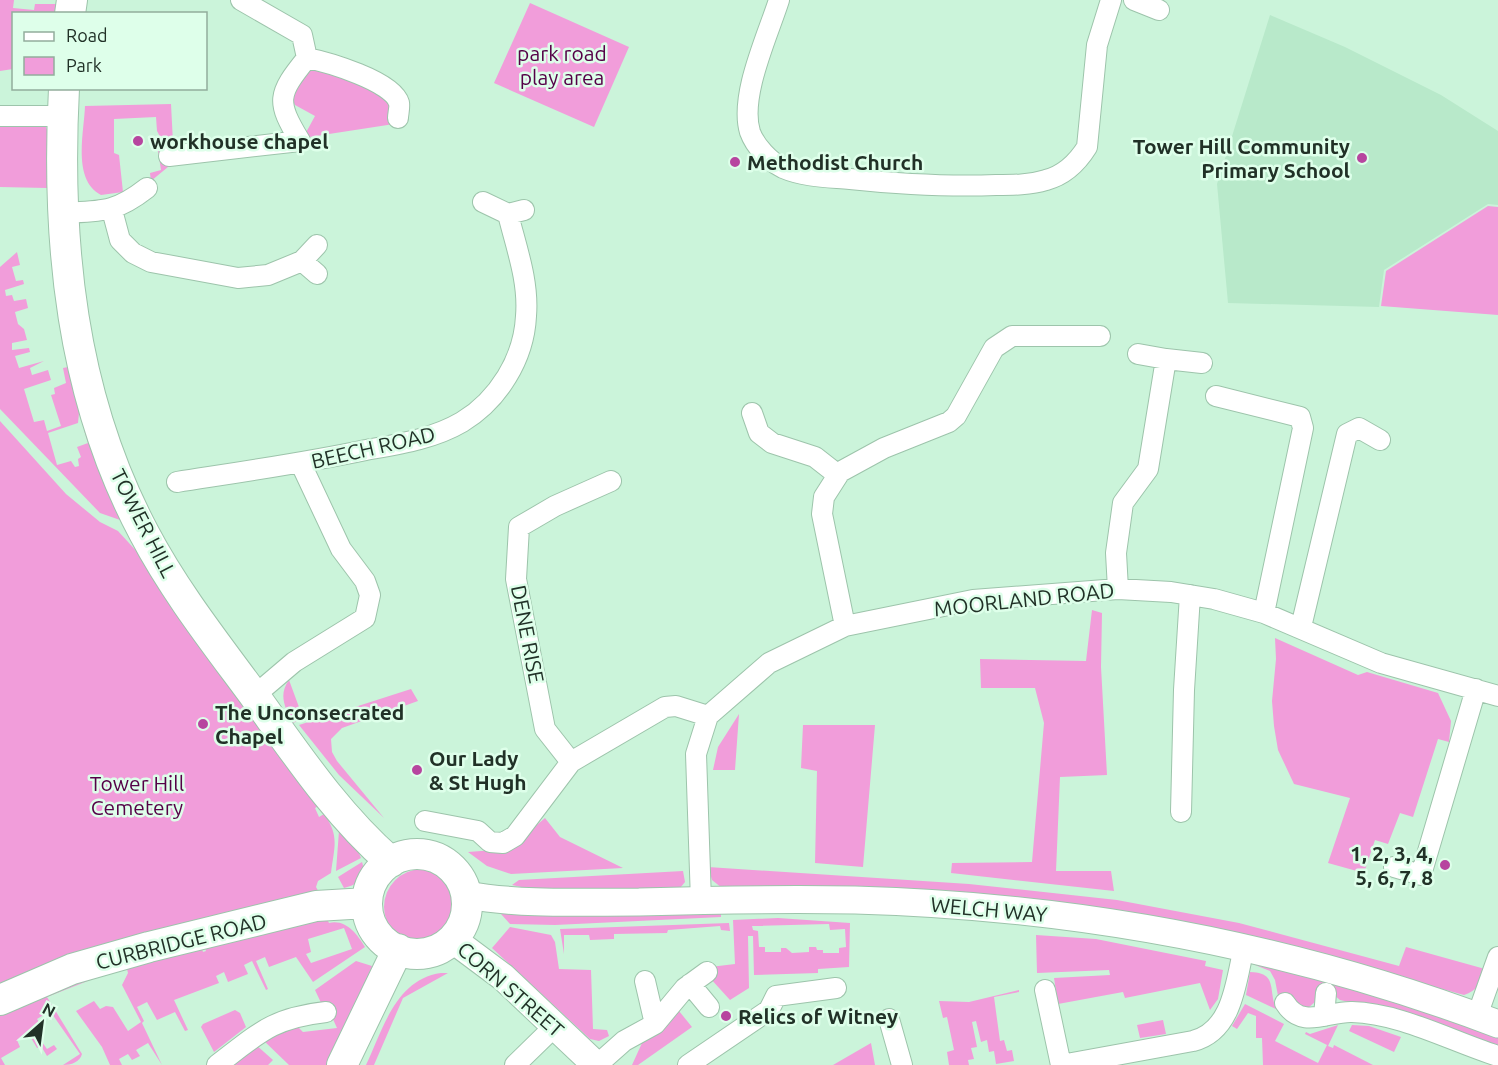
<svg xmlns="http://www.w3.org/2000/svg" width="1498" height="1065" viewBox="0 0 1498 1065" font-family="Ubuntu,sans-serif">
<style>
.built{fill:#b8e9ca}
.green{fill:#f19dda;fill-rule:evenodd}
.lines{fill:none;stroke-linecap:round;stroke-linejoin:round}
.street-casing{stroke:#9dc4ab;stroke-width:22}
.secondary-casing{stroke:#9dc4ab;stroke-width:29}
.primary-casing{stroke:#9dc4ab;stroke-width:32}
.street{stroke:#fff;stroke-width:20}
.secondary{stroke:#fff;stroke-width:27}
.primary{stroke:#fff;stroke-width:30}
.poi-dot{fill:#b7459f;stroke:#deffea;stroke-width:2}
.labels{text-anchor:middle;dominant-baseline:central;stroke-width:5;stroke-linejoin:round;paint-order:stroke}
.park-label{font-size:21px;fill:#550047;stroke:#deffea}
.poi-label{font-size:21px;font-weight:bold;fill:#213127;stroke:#deffea;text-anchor:start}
.street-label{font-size:21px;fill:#213127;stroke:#deffea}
</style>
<rect width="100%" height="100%" fill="#cbf4da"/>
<path class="built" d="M1270 15 1345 47 1441 95 1498 131V205L1488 204 1384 270 1379 307 1228 303 1217 184Z"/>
<path class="green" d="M0 0H14L13 8 34 10 35 4H58L63 13 14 14 13 69 0 71Z
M530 3 629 47 594 127 494 83Z
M308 64 401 96 407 122 303 138 315 116 295 105 289 93Z
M171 104 174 162 151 181 150 173 161 170 158 151 164 144 157 131 156 117 114 119V153L119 155 123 192 101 195C72 180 84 133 85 106Z
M0 122 44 123 50 136 47 188 0 187Z
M1488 206 1498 207V315L1381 306 1386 271Z
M17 252 20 265 12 267 16 281 23 280 24 284 5 290 6 296 12 295 14 301 26 299 28 308 15 312 18 324 24 329 27 340 12 343V350L29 348 30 352 15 356 19 368 44 361 30 368 32 375 48 370 51 380 24 389 34 422 44 420 47 431 61 426 51 395 55 394 54 388 66 383 63 368 73 366 85 411 79 413 78 423 48 433 57 465 71 461 75 467 79 466 78 459 81 457 77 447 88 443 84 430 90 428 123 521 100 513 0 409V267Z
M0 421 66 494 100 522 118 531 140 555 324 803 315 808 319 817 324 814C340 836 334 848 331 873L318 881 316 887 320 894 293 901 291 896 284 898 286 903 0 991Z
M1092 610 1102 613 1101 667 1107 775 1060 777 1056 871H1111L1114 891 951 873 952 863 1032 862 1044 723 1035 688H981L980 659 1086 661Z
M1275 638 1358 675 1367 672 1438 693 1451 721 1449 742 1438 739 1413 817 1400 813 1388 844 1375 840 1364 873 1328 863 1350 798 1294 784 1278 750 1274 726 1272 701 1276 659Z
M289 680 303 718 293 723C285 708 278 695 289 680Z
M411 689 418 701 342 728 331 739 332 752 337 761 384 818 339 775 299 725Z
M739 714 735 770H713L718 747Z
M803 725H875L863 867 815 863 817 771 801 768Z
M545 818 560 837 623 868 511 874 487 866 468 852C481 851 493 849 506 851Z
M339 831 358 851 361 858 336 871Z
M362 862C367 877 358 885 344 888L338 877Z
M708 867 969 884 1117 900 1239 923 1399 966 1406 947 1485 969C1482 982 1477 991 1464 995L1351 964 722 888 712 880Z
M384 907a38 38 0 1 1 76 0a38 38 0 1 1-76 0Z
M683 871 685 882 680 888 540 891 512 885 519 880Z
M721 910V917L555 925 510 924 501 914Z
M778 918 850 923 849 967 818 969V973L754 975 753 936H748L749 988 730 1000 710 978V967L735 964 733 920ZM829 924 830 930 845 929 846 947 839 948V953H823V950H817L816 947H809V952L792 953 786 948H781V952H765V947H759L758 931 753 930 752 926Z
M327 919 329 923C346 919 357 934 365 947L313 982 296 957 269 967 265 957 256 961 268 989 266 990 252 961 244 965 248 974 228 982 224 972 216 976 219 983 174 1000 188 1030 185 1031 175 1012 157 1020 147 1002 137 1007 144 1021 142 1023 162 1065 148 1043 136 1050 140 1056 132 1060 128 1054 119 1059 122 1065H110L102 1047 76 1011 94 1001 100 1009 106 1006 113 1007 128 1031 141 1022 122 985 128 973 126 965 201 946 203 952 206 951 204 945ZM344 928 352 949 311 963 306 954 311 952 308 939Z
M729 923 730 931 721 930 720 926 668 930 667 933 614 934V939L590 940 589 935H564V954L560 929Z
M510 927 551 935 555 942 559 969 591 970 593 1029 607 1030 609 1036 599 1041 590 1039 492 948Z
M1036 935 1096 939 1206 961 1205 966 1223 970 1218 999 1210 1010 1200 983 1125 998 1123 992 1058 1004 1054 978 1110 975 1109 970 1037 973Z
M356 961 372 966V976L330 1065H289L262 1039 297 1026 303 1032 337 1028 327 1006 323 1007 315 990Z
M1250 963 1336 980 1498 1035V1049L1371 1007 1340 1000 1334 995 1316 1001 1307 1009 1279 1001 1275 980 1270 971Z
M1250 972C1278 973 1268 989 1276 1009L1246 995Z
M108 973 47 997 82 1054C80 1062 71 1065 63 1065L80 1054 50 1011 37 1019 42 1027 35 1032 47 1049 54 1045 57 1049 47 1056 41 1046 37 1048 28 1033 17 1040 20 1047 1 1058 5 1065H0V1013L50 990Z
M441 973H448L403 998 374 1065H366C383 1029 396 979 441 973Z
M1019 990V992L994 997 1000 1041 1004 1040 1007 1051 1012 1050 1014 1061 996 1064 994 1051 989 1052 987 1040 981 1042 976 1021 972 1022 977 1047 971 1048 974 1059 968 1060 969 1065H949L947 1052 954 1050 947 1017 943 1018 939 1001 969 1002Z
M1245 1004 1284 1024 1275 1041 1318 1063 1327 1045 1305 1034 1306 1032 1310 1034 1338 1025 1328 1046 1333 1048 1334 1045 1373 1065H1263L1262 1038H1256V1016L1248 1013 1237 1029 1232 1026Z
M235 1010 240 1013 246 1027 214 1052 201 1027 203 1024Z
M679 1011 692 1027 638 1065H632L642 1043 640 1039 666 1024Z
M1163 1020 1166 1034 1140 1038 1137 1025Z
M1352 1025 1369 1026 1401 1037 1394 1052 1349 1031Z
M871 1043 875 1065H833Z
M255 1044 273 1060 268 1065H228Z"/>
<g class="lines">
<g class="street-casing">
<path id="street" d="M241 0 302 35 307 58C327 62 393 81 399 103 400 107 398 114 398 118
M779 0C768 35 739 96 750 132 755 146 770 162 783 168 804 177 828 177 850 179 899 184 947 187 996 185 1013 185 1030 185 1046 180 1065 175 1077 163 1087 147L1097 45 1111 0
M1134 0 1159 10
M0 116H62
M169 156 300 141C276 101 277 95 307 58
M483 202 508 214 524 210
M112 210 120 240 133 253 151 262 238 278 268 275 302 261
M63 213C102 211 115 213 147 188
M317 245 302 261 317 274
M1166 359 1202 363
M1216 396 1300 417 1303 428 1264 613
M752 413 759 433 772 443 815 457 838 475
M177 482C241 472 304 463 366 450 399 444 433 439 462 422 498 400 524 359 526 316 529 281 516 247 508 214
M1118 589 1116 553 1123 503 1148 469 1166 359 1138 354
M845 626 822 514 824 497 840 472 884 448 949 422 956 416 994 348 1012 336H1100
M1301 627 1347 434 1359 428 1380 440
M254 696 294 662 365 618 370 595 365 581 341 549 301 464
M571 762 545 729 516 579 519 527 555 506 611 481
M1181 812 1184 690 1190 595
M425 821 478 831 490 842 503 843 515 836 571 762 665 707 676 706 708 716
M1394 867 1421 875 1476 689
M701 901 696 754 708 716 769 663 845 626 973 600 1118 589 1171 592 1214 599 1264 613 1381 663 1498 696
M645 981 655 1024
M690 984 709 1007
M1045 990 1061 1065
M1285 1003C1302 1030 1328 1011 1352 1012 1400 1013 1453 1042 1498 1056
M1324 1016 1326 993
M1477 1016 1498 957
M889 1019 902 1065
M217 1065C259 1033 272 1018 326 1012
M515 1065 555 1026
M597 1065 624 1041 655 1024 685 988 707 972
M688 1065 769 1010 776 996 836 988
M1061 1065 1193 1041C1233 1031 1236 981 1244 947"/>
</g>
<g class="secondary-casing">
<path id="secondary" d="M466 895C523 905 580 902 639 902 711 900 783 899 855 900 1075 906 1292 946 1498 1024
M452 939 503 977 596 1065"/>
</g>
<g class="primary-casing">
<path id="primary" d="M70 14 72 0
M64 88C56 242 71 396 144 533 175 592 217 645 256 698 297 755 337 815 391 862
M367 904a50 50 0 1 1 100 0a50 50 0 1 1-100 0Z
M0 1000 72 969 149 947 316 906 367 903
M342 1065 398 949"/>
</g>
<use href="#street" class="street"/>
<use href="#secondary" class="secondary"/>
<use href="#primary" class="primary"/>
</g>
<g class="poi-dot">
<circle cx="138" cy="141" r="6"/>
<circle cx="1362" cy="158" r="6"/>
<circle cx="735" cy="162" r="6"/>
<circle cx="203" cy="724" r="6"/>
<circle cx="417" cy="770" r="6"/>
<circle cx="1445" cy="865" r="6"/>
<circle cx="726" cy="1016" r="6"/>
</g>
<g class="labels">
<g class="park-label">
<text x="562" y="53">park road<tspan x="562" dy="24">play area</tspan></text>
<text x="137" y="783">Tower Hill<tspan x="137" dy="24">Cemetery</tspan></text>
</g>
<g class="poi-label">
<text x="150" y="141">workhouse chapel</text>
<text x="1350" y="146" text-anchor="end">Tower Hill Community<tspan x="1350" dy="24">Primary School</tspan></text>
<text x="747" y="162">Methodist Church</text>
<text x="215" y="712">The Unconsecrated<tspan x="215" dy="24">Chapel</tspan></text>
<text x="429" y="758">Our Lady<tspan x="429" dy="24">&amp; St Hugh</tspan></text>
<text x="1433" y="853" text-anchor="end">1, 2, 3, 4,<tspan x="1433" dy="24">5, 6, 7, 8</tspan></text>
<text x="738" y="1016">Relics of Witney</text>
</g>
<g class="street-label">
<text transform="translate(373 447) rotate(-13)">BEECH ROAD</text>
<text transform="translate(144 523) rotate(63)">TOWER HILL</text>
<text transform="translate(1024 599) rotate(-6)">MOORLAND ROAD</text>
<text transform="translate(528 634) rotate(79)">DENE RISE</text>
<text transform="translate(989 909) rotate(5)">WELCH WAY</text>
<text transform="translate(181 941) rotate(-14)">CURBRIDGE ROAD</text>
<text transform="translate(511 989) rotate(41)">CORN STREET</text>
</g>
</g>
<rect x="12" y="12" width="195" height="78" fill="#deffea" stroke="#92ad9c" stroke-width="1.5"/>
<rect x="24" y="32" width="30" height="9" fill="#ffffff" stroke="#92ad9c" stroke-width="1.5"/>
<text x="66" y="42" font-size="18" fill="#213127">Road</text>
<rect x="24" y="57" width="30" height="18" fill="#f19dda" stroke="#92ad9c" stroke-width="1.5"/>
<text x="66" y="72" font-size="18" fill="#213127">Park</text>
<g transform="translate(42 1023) rotate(28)" stroke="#deffea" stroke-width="4.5" paint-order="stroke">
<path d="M0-4.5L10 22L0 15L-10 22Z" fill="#213127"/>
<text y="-9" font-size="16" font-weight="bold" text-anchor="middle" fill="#213127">N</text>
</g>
</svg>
